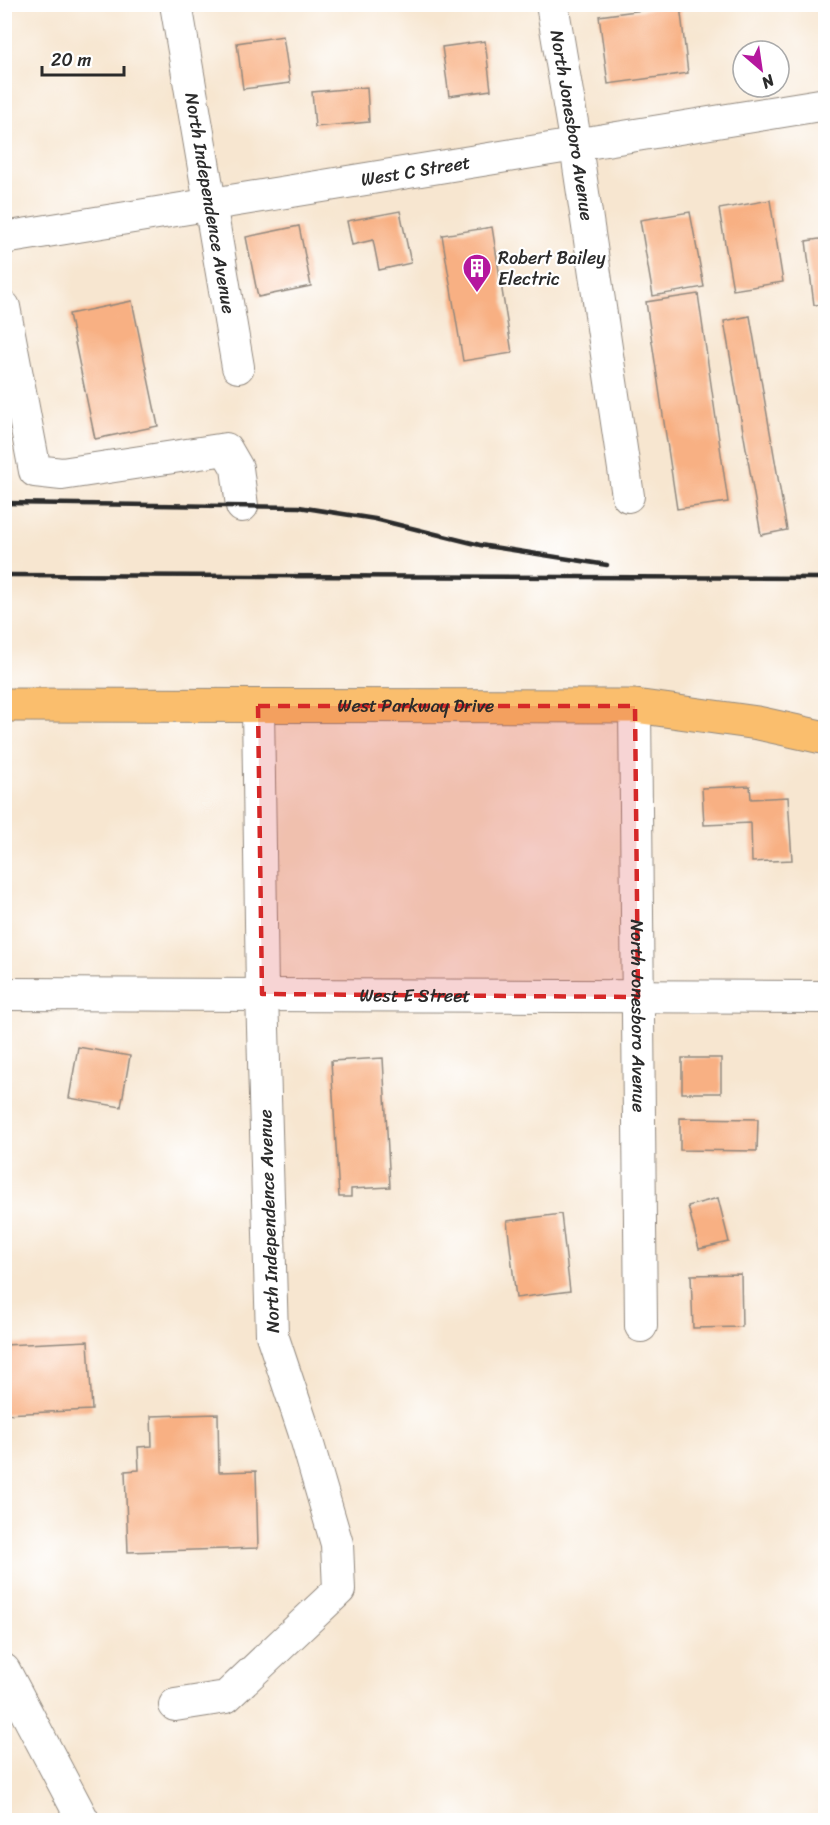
<svg xmlns="http://www.w3.org/2000/svg" width="830" height="1825" viewBox="0 0 830 1825" font-family="Sriracha,sans-serif">
<style>
.building{fill:#f8b083}
.lines{fill:none;stroke-linecap:round;stroke-linejoin:round}
.minor-casing{stroke:#91887e;stroke-width:34}
.major-casing{stroke:#91887e;stroke-width:35}
.minor{stroke:#fff;stroke-width:32}
.major{stroke:#fabe6d;stroke-width:33}
.rail{stroke:#2b2b2b;stroke-width:4.5}
.marked{fill:#d62828;fill-opacity:0.2;stroke:#d62828;stroke-width:4.5;stroke-dasharray:12 8;stroke-linejoin:round}
.labels{text-anchor:middle;dominant-baseline:central;stroke-width:4.5;stroke-linejoin:round;paint-order:stroke}
.street-label{font-size:18px;fill:#2b2b2b;stroke:#fff}
.poi-label{font-size:18px;fill:#2b2b2b;stroke:#fff;text-anchor:start}
</style>
<rect width="100%" height="100%" fill="#fff"/>
<filter id="ink" filterUnits="userSpaceOnUse"><feTurbulence type="fractalNoise" baseFrequency=".0167" numOctaves="2"/><feDisplacementMap in="SourceGraphic" scale="12" xChannelSelector="R" yChannelSelector="G"/><feConvolveMatrix kernelMatrix="1 2 1 2 8 2 1 2 1" color-interpolation-filters="sRGB"/></filter>
<filter id="wash" filterUnits="userSpaceOnUse"><feTurbulence type="fractalNoise" baseFrequency=".008" numOctaves="4" result="noise"/><feDisplacementMap in="SourceGraphic" scale="24" xChannelSelector="R" yChannelSelector="G"/><feGaussianBlur stdDeviation="1.35" result="paint"/><feColorMatrix in="noise" values="0 0 0 0 0 0 0 0 0 0 0 0 0 0 0 0 0 1.4 0 .05"/><feComposite in="paint" operator="in"/></filter>
<g filter="url(#wash)">
<rect width="100%" height="100%" fill="#f7e6d0"/>
<g id="blocks">
<path class="building" d="M680 5 688 73 608 84 599 16Z
M283 36 290 83 243 89 237 43Z
M485 41 491 90 449 96 442 47Z
M367 87 369 122 315 127 312 92Z
M770 200 783 282 733 290 719 209Z
M400 211 411 263 379 270 373 240 352 245 347 221Z
M690 212 704 287 653 296 640 220Z
M299 226 311 286 258 297 246 237Z
M492 227 512 353 463 361 442 235Z
M826 238V304L814 305 806 241Z
M698 294 728 502 677 509 646 302Z
M132 301 158 426 95 439 69 314Z
M750 316 787 530 761 535 724 321Z
M750 786 751 799 788 797 792 860 752 862 751 823 704 825 702 788Z
M78 1047 130 1056 121 1107 69 1098Z
M383 1058 390 1187 351 1189V1197H339L331 1061Z
M682 1058H721V1093H682Z
M680 1118 758 1119 757 1151 680 1150Z
M718 1198 729 1242 699 1249 688 1206Z
M561 1214 570 1291 516 1298 507 1221Z
M741 1274 742 1327 693 1328 691 1275Z
M88 1341 92 1410 4 1414V1345Z
M218 1414 219 1472 256 1471 258 1548 128 1552 125 1471 139 1470 138 1447 152 1446 151 1416Z"/>
</g>
</g>
<g filter="url(#ink)">
<use href="#blocks" fill-opacity="0" stroke="#91887e" stroke-width="1.5"/>
<g class="lines">
<g class="minor-casing">
<g id="minor">
<path id="s1" d="M176 4 238 367"/>
<path id="s2" d="M552 4 576 146 628 496"/>
<path id="s3" d="M4 238 826 104"/>
<path d="M4 307 35 471 62 474 226 449 237 468 242 506"/>
<path id="s4" d="M635 706 641 1326"/>
<path id="s5" d="M4 994 826 997"/>
<path d="M4 1670 83 1820"/>
<path d="M175 1705 226 1697 339 1590 337 1544 304 1431 272 1335 262 994 258 706"/>
</g>
</g>
<g class="major-casing">
<g id="major">
<path id="s6" d="M4 705 635 706 758 723 826 738"/>
</g>
</g>
<use href="#minor" class="minor"/>
<use href="#major" class="major"/>
<path class="rail" d="M4 503 299 507 375 519 480 545 607 565
M4 575 826 578"/>
</g>
</g>
<path class="marked" d="M258 706H635L638 997 262 994Z"/>
<defs>
<g id="building-pin" transform="scale(1.5)"><path d="M0 17L-7.5 6A9.5 9.5 0 1 1 7.5 6Z" fill="#b5179e" stroke="#fff"/><path d="M-4-6H4V6H1V3H-1V6H-4ZM-2.5-4.3h1.7v1.8h-1.7ZM.8-4.3h1.7v1.8H.8ZM-2.5-1h1.7V.8h-1.7ZM.8-1h1.7V.8H.8Z" fill="#fff"/></g>
</defs>
<g fill-rule="evenodd">
<use href="#building-pin" x="477" y="268"/>
</g>
<g class="labels">
<g class="street-label">
<text stroke="none"><textPath href="#s2" startOffset="123">North Jonesboro Avenue</textPath></text>
<text stroke="none"><textPath href="#s3" startOffset="417">West C Street</textPath></text>
<text stroke="none"><textPath href="#s1" startOffset="202">North Independence Avenue</textPath></text>
<text stroke="none"><textPath href="#s6" startOffset="412">West Parkway Drive</textPath></text>
<text stroke="none"><textPath href="#s5" startOffset="411">West E Street</textPath></text>
<text stroke="none"><textPath href="#s4" startOffset="310">North Jonesboro Avenue</textPath></text>
<text transform="translate(269 1221) rotate(-92)">North Independence Avenue</text>
</g>
<g class="poi-label">
<text x="498" y="258">Robert Bailey<tspan x="498" dy="21">Electric</tspan></text>
</g>
</g>
<rect width="830" height="1825" fill="none" stroke="#fff" stroke-width="24"/>
<g transform="translate(761 69) rotate(151)"><circle r="28" fill="#ffffff" stroke="#aaaaaa" stroke-width="1.5"/>
<path d="M0-4.5L10 22L0 15L-10 22Z" fill="#b5179e"/>
<text y="-9" font-size="16" font-weight="bold" text-anchor="middle" fill="#2b2b2b">N</text>
</g>
<path d="M42 66v9h82v-9" fill="none" stroke="#2b2b2b" stroke-width="3"/>
<text x="51" y="66" font-size="18" fill="#2b2b2b" stroke="#ffffff" stroke-width="4.5" paint-order="stroke">20 m</text>
</svg>
